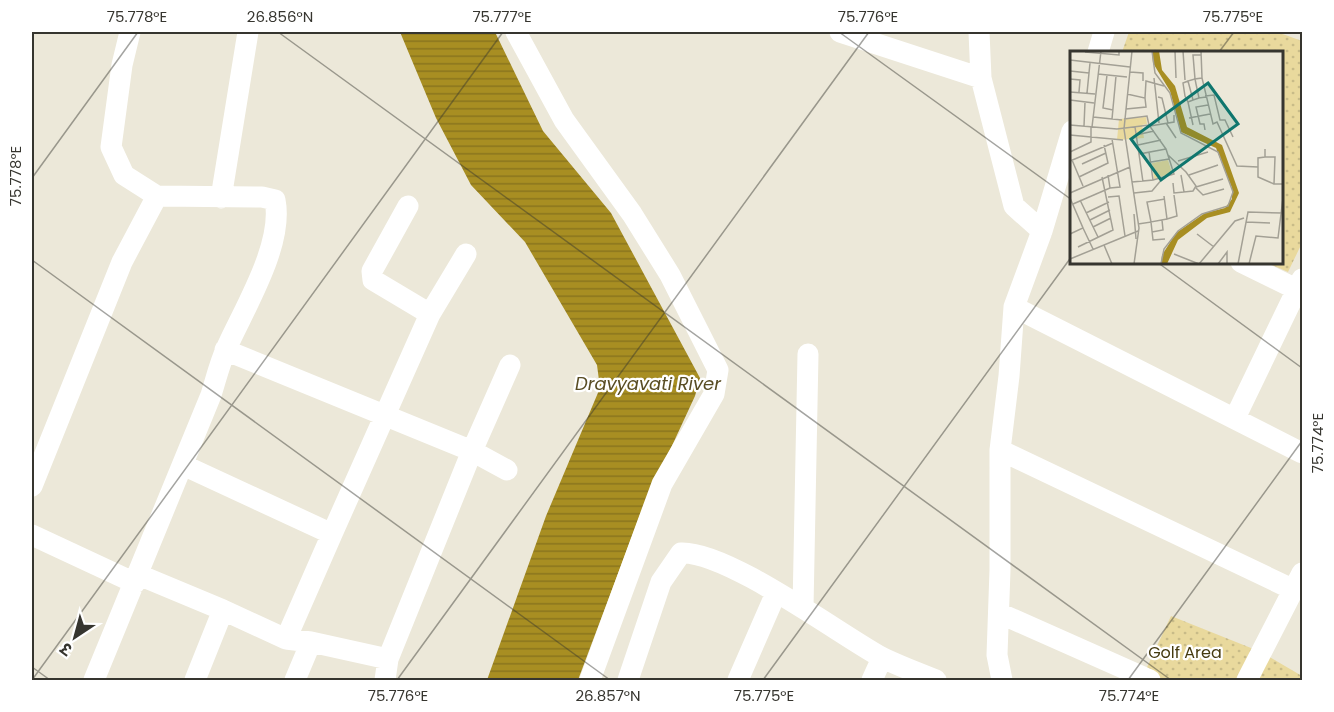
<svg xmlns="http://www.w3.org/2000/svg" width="1334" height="712" viewBox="0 0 1334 712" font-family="Poppins,'Noto Sans Devanagari',sans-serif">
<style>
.grass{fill:url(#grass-dots)}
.water{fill:url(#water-rules)}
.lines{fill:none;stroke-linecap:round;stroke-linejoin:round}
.street{stroke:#fff;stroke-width:21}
.ticks{fill:none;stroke:#36352f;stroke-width:1.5;stroke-opacity:0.45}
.labels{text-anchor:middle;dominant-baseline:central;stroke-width:4.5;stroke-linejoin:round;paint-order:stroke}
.park-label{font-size:16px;fill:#453a0f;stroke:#fff}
.water-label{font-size:18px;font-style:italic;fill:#594d24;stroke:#fff}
.inset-road{fill:none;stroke:#a3a095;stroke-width:1.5}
.view{fill:#0f766e;fill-opacity:0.15;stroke:#0f766e;stroke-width:3}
.inset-edge{fill:none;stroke:#36352f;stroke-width:3}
.neatline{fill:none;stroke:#36352f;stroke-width:2}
.ticks-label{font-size:15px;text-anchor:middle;fill:#36352f}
</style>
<defs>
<pattern id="grass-dots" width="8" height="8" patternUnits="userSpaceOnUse" patternTransform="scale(1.5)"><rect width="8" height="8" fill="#e9d99d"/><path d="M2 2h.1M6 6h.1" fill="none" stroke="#c8bb88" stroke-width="1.8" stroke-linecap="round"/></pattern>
<pattern id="water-rules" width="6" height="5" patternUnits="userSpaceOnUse" patternTransform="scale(1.5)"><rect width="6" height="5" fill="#a88e22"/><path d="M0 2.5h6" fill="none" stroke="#8a751e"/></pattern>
</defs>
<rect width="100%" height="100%" fill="#ece8d9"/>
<path class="grass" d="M1129 32H1277L1302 41V243L1288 272 1268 263 1282 262V52H1122Z
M1171 616 1261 652 1302 676V680H1141Z"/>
<path class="water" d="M400 32H495L543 131 611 213 700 378 695 396 640 515 578 680H487L546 516 600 388 597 365 525 242 471 185 436 118Z"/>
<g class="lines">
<path class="street" d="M516 32 564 120 632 214 670 275 718 370 714 394 662 484 590 680
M840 32 981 78
M979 32 981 78 1014 206 1042 231
M1098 52 1104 32
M221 198 248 32
M1241 262 1296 289
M1014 307 1042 231 1072 131
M430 314 466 254
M225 350 472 451 507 470
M1235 418 1302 279
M1000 450 1292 589
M183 465 332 534 430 314 373 280 372 271 408 206
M32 486 122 262 157 196
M32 535 135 583
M139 575 223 610 195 680
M803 608 808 354
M223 610 286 639 311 642 295 680
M999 613 1150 680
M286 639 332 534
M311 642 388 659 385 680
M388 659 472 451 510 365
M94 680 211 395C216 379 220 362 227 347 245 307 284 244 275 200L262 197 157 196 124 175 111 147 122 65 130 32
M628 680 661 582 681 553C727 551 836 632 881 657 899 666 918 673 936 680
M738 680 776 593
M872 680 882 658
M1002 680 997 655 1000 570V450L1009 376 1014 307 1302 453
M1247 680 1302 573"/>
</g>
<path class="ticks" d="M278 32 1171 680M839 32 1072 200M1219 52 1234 32M32 178 138 32M32 260 610 680M1157 262 1302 368M32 667 50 680M32 680 503 32M397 680 869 32M763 680 1072 256M1128 680 1302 441"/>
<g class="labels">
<g class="park-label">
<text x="1185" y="652">Golf Area</text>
</g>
<g class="water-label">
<text x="648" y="383">Dravyavati River</text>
</g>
</g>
<g transform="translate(1070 51)">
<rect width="213" height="213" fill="#ece8d9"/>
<path d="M76 66 77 73 72 74 74 87 47 89 49 68ZM98 109 102 122 84 128 82 112Z" fill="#e9d99d"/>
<path d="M89 0 92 19 105 35 117 76 152 94 169 142 160 161 137 167 108 189 97 213H91L92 204 106 182 135 162 155 157 162 148V137L146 97 111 81 100 40 83 12 82 1Z" fill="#a88e22"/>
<path class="inset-road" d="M62 0 54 78 69 177 64 213M82 0 85 22 100 42 111 82 148 101 163 141 158 155 132 163 108 180 94 198 91 213M105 0 106 27M113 0 115 29M131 0 132 27 143 73 147 71 167 115 188 116M15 1 49 4V0M0 9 60 16M0 20 19 22M60 21 73 22V30M28 23 57 26M37 24 33 57 43 59M84 27 89 72M132 27 125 28 126 33 129 47 136 46M0 28 10 29 9 41M118 30 113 32 115 45 118 51 123 49M0 41 25 43M17 42 20 12M135 45 144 44 150 69H155L163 86M88 46 92 47 98 72M75 47 76 30 94 35M129 47 123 49 118 30 125 28 123 4H131M0 49 24 52M118 51 123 74M56 58 76 56 75 47 57 43M23 66 52 69M119 67 140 63M42 68 46 25M54 68 77 65 79 74M96 72 106 87M0 74 47 78 79 74 96 98 69 103 65 76M14 75 15 51M80 75 104 71V64M22 76 31 0M135 79 134 73H130L126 56 138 54M0 84 53 89M66 84 84 80M68 94 91 89M195 98V106H205L204 133H213M0 101 21 91V76M69 103 73 131M98 104 116 121 126 135 123 140 114 141 111 124M195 106 188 107V126L204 133M2 109 13 135M0 110 43 92M108 110 138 101M81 111 99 108M12 113 36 102M119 124 148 114M9 126 38 112 34 94M83 129 104 123 96 98M62 131 83 129 79 101M103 132 104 142 114 141M126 136 153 128M40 137 50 136 42 88M126 137 133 144 154 138M0 142 60 116M64 142 82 140 93 127M94 145 97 168 107 165 104 144M38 146 49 145 55 185M0 147 13 177 0 183M95 148 77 151 81 171 97 168M10 149 28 186M3 153 40 137 38 124M16 162 39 151M64 163 66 188M20 169 40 159M176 171 200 172M68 173 81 171 83 189 95 188M23 176 41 167M13 177 23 198M82 181 93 179 92 169M127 183 144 196M34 194 42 213M8 196 43 179 32 126M104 203 129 213M0 208 68 180M129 213 165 170 174 167M148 213 157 201V213M168 213 178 161 212 162M179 213 186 185 208 187 213 147"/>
<path class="view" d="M138 32 168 73 91 129 61 88Z"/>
<rect width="213" height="213" class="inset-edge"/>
</g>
<rect width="1334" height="712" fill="none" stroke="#ffffff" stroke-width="66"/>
<g transform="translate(75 637) rotate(216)" stroke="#ffffff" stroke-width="4.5" paint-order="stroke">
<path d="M0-4.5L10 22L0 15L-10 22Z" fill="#36352f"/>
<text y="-9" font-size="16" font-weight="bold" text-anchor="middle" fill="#36352f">उ</text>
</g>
<rect x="33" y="33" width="1268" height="646" class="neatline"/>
<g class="ticks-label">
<text x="137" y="22">75.778°E</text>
<text x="280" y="22">26.856°N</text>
<text x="502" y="22">75.777°E</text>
<text x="868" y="22">75.776°E</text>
<text x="1233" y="22">75.775°E</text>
<text transform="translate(16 176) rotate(-90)" y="5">75.778°E</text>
<text transform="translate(1318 443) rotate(-90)" y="5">75.774°E</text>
<text x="398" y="701">75.776°E</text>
<text x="608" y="701">26.857°N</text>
<text x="764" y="701">75.775°E</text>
<text x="1129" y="701">75.774°E</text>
</g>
</svg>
